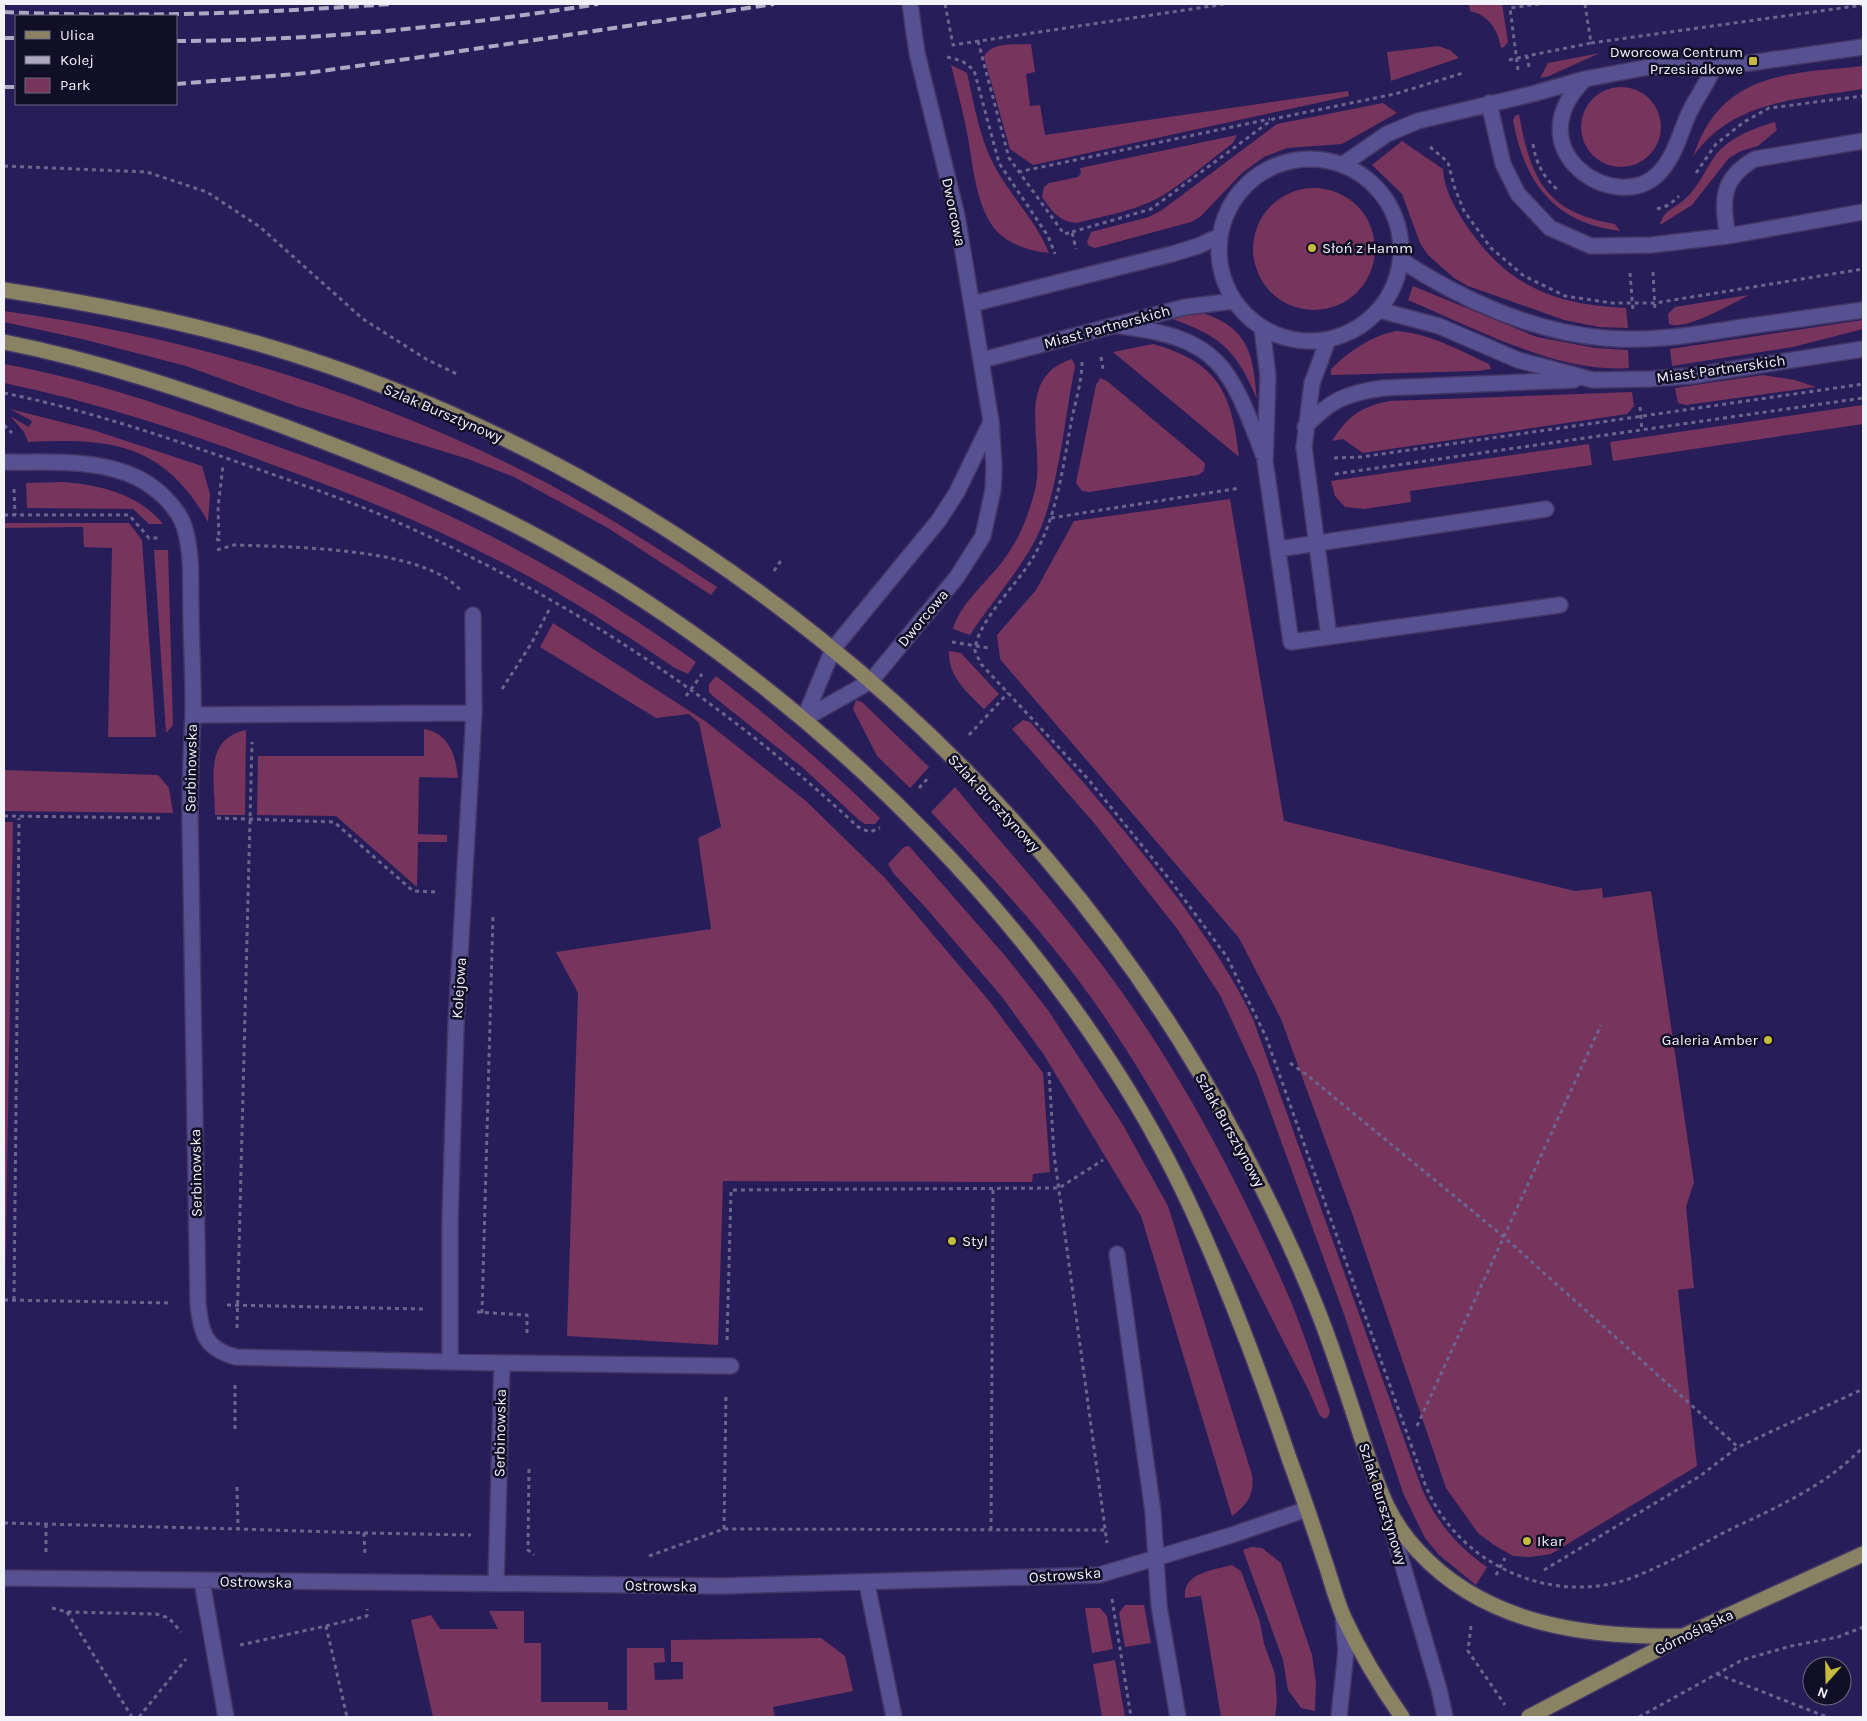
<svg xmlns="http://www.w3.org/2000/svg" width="1867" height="1721" viewBox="0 0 1867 1721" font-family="Karla,sans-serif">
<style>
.green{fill:#77345d}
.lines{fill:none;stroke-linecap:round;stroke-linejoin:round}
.minor-casing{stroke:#443666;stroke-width:18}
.major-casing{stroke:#443666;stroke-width:18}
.path{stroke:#6c658f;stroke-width:3;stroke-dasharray:4 4;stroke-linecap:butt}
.minor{stroke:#575192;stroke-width:15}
.major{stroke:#898363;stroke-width:15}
.rail{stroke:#ada9c2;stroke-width:4;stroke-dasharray:10 5;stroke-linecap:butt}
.poi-dot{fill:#c5bc3d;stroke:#110e28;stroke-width:2}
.labels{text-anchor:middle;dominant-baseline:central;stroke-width:5;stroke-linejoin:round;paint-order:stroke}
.poi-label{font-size:15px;fill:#f2f2f9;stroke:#110e28;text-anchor:start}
.street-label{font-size:15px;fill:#f2f2f9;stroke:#110e28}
</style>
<rect width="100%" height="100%" fill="#271d59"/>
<path class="green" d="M1469 4H1502L1508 42 1504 47 1501 48C1498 30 1489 15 1470 11Z
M1031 44 1035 72 1026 74 1030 106 1040 105 1045 135 1348 91 1349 96 1033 165 1010 149 984 57C991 41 1017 45 1031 44Z
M1438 46 1450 50 1459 58 1391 81 1387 52Z
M1600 53 1549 76 1540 78 1548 63Z
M951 65 967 73C974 103 979 137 994 165 1010 196 1036 220 1049 253 1029 251 1007 244 994 228 974 201 973 160 966 128 962 107 956 86 951 65Z
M1863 66V89C1801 99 1731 100 1693 157 1721 71 1788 74 1863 66Z
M1581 127a40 40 0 1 1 80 0a40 40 0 1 1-80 0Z
M1383 103 1397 113 1342 144 1287 148 1264 157 1242 173 1200 217 1191 222 1095 248 1089 246 1087 242 1091 232 1149 217 1162 210 1277 124Z
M1519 114C1530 178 1546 213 1615 224L1620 231C1554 223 1524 182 1513 120L1515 116Z
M1775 122 1777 130 1758 146 1741 151 1729 158 1692 205 1660 225C1663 210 1676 208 1686 198 1699 186 1705 170 1715 156 1728 138 1754 128 1775 122Z
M1237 135 1233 143C1210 160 1175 191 1150 202 1127 212 1101 217 1076 223 1058 221 1052 211 1042 197L1044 187 1049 183 1078 177 1081 173 1080 168Z
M1402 141 1443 169C1444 190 1455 208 1466 225 1507 286 1554 305 1626 308L1628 328 1599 327 1564 320 1468 286 1454 278 1428 255 1420 243 1402 194 1372 165Z
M1253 249a61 61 0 1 1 122 0a61 61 0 1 1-122 0Z
M1413 286 1537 337 1595 348 1628 350 1629 368C1557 374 1473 327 1408 300Z
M1749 295C1733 303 1684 332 1669 324L1668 314 1675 307Z
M4 311C193 337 375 394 545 482 604 514 661 550 717 587L711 595 608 528 514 477 468 459 296 406 186 366 82 339 4 322Z
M1199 312C1249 327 1253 353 1257 399 1235 347 1220 336 1167 317Z
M1863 320V329L1793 347 1672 366 1670 349Z
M1396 331C1429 333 1459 350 1489 364L1491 369 1477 371 1331 375V369C1349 351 1371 336 1396 331Z
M1153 344C1218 362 1232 393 1239 457L1113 352Z
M1072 359 1075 366C1065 416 1059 485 1040 530 1025 565 991 602 970 635L953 629C960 604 986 583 1002 562 1019 540 1028 517 1035 490 1046 445 1012 378 1072 359Z
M4 364C92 380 175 409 259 440 315 460 372 480 426 505 522 548 612 601 696 662L688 674 675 668C614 627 553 587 487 555 416 519 342 490 268 463 181 430 95 402 4 383Z
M1763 375 1795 380 1816 387 1686 405 1678 403 1675 388Z
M1100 378 1107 381 1205 463 1204 471 1198 475 1089 492 1082 491 1076 483 1096 385Z
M1632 392 1634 406 1627 414 1363 453 1343 439 1332 441C1348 416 1360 407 1389 401Z
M1863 405V424L1613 461 1610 442Z
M10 409 93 430 202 466 210 494 208 522C164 443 110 438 28 442L24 432 10 416 29 427 32 421Z
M1589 444 1592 465 1410 491 1411 502 1364 509 1345 507 1335 496 1331 481Z
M63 482C100 485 139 494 163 524H149L133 509 27 508 26 483Z
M1230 499 1284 821 1575 891 1602 888 1603 898 1651 891 1694 1182 1686 1207 1694 1288 1678 1290 1697 1466 1551 1554 1530 1557 1513 1556 1494 1545 1478 1533 1446 1488 1353 1216 1281 1019 1239 938 1000 659 997 635 1036 590 1074 521Z
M4 523H129L142 540 156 737H108L112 548 84 547 83 527 4 528Z
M154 550H168L173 725 166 733Z
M553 623 705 721 806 801 885 878 990 1002 1043 1073 1050 1172 1033 1174 1032 1182 723 1181 718 1345 567 1336 578 993 556 952 711 929 698 838 721 827 699 723 689 714 656 718 540 647Z
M949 651 961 653 999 694 984 709C967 692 948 677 949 651Z
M716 676C774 720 828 767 880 818L875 824H865L859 820 802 767 714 697 709 692V684Z
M856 700 862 702 929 767 910 788 877 756 853 709Z
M1023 720 1030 722C1082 780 1132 838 1179 900 1207 939 1233 976 1253 1019L1422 1489C1437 1523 1457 1546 1487 1567L1476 1585 1439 1555 1425 1538 1403 1493 1345 1317 1257 1075 1221 997 1178 930 1094 823 1012 729Z
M424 729C449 733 456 756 458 778L419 777 418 834 447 835V842H418L417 887 336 816 257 815 258 756H424Z
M246 730 245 815H215C215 781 203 739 246 730Z
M4 770 158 775 169 788 173 813 4 811Z
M955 787C1016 861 1081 931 1135 1011 1195 1099 1243 1193 1286 1290 1303 1329 1316 1371 1330 1411L1328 1417 1324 1419 1319 1414 1309 1391C1243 1265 1185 1135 1104 1016 1054 942 992 877 931 812Z
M4 822H13L5 1292H4Z
M909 846 1007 958 1048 1010 1123 1125 1168 1206 1252 1475C1255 1494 1247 1505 1232 1516L1141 1216 1044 1055 1002 997 926 908 894 874 888 864 904 847Z
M1251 1547 1262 1548 1281 1563 1312 1655 1316 1682 1315 1711 1301 1708 1288 1690 1283 1660 1243 1550Z
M1232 1565 1241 1571 1260 1622 1264 1644 1275 1674 1277 1702 1275 1717H1221L1201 1596 1185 1598C1182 1573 1213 1570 1232 1565Z
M1125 1605H1144L1151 1643 1125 1647 1119 1613Z
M1085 1608H1100L1107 1616 1113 1649 1092 1653Z
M489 1611H524V1643H541V1702H608V1710H627V1648H664L665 1662 654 1663 655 1680 683 1679V1662H671V1640L821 1638 845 1656 853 1691 773 1707 775 1717H433L411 1620 431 1615 440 1629H498Z
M1115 1660 1125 1717H1102L1093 1664Z"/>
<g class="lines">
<g class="minor-casing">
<path id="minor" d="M1584 80C1514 151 1617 217 1659 173 1676 155 1680 132 1690 111 1697 97 1707 83 1714 68
M1489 103 1503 164 1518 194 1550 228 1591 246 1651 245 1728 236 1863 212
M1219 250a91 91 0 1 1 182 0a91 91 0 1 1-182 0Z
M1342 165 1387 134 1418 121 1532 94 1585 79 1649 67 1714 68 1863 47
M1728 236C1721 201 1721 178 1755 159L1863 141
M1401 260C1460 299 1533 332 1604 338 1649 342 1692 335 1736 328 1778 322 1821 316 1863 310
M972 304 1172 254 1198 246 1220 236
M1379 310 1439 326 1518 360 1593 380 1649 379 1690 376 1863 349
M1120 326C1220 338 1230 367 1263 454
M1262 328 1268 376 1265 461 1291 642 1560 605
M1328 340 1312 383 1304 447 1329 637
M982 360 1185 307 1234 301
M1305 427C1330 400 1347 393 1383 388L1574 380
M4 462C48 463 97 458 138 478 157 488 177 506 184 526 193 553 190 586 191 613 191 647 194 681 193 715 191 750 190 783 190 818L198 1304C201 1333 205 1349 236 1357L502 1363 496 1584
M1278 549 1546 509
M193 715 474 713
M804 719 871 681 957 577 983 536 993 490 994 466 991 421 957 216 917 53 910 4
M804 719 833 649 939 520 957 492 991 422
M1117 1254 1153 1512 1159 1606 1178 1717
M450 1362V1220L456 1025 474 713 473 615
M502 1363 731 1366
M1387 1512 1439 1689 1445 1717
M4 1578 722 1586 1099 1575 1232 1535 1307 1509
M202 1582 226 1717
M867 1584 894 1717
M1339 1717 1346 1651 1343 1616"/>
</g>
<g class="major-casing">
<path id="major" d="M4 290C91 303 178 320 263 345 663 462 1028 754 1227 1121 1262 1185 1295 1251 1321 1319 1336 1358 1349 1399 1362 1439 1377 1482 1385 1516 1418 1551 1486 1625 1588 1638 1683 1636
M4 342C100 361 191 392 283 426 384 464 484 504 577 559 822 702 1065 940 1187 1199 1227 1284 1260 1372 1290 1461 1302 1493 1313 1526 1324 1559 1331 1579 1336 1600 1344 1618 1360 1652 1381 1687 1402 1717
M1529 1717 1683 1636 1863 1554"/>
</g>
<path class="path" d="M945 4 953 45 1225 4
M978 41 1009 158 1064 234 1072 232 1076 249
M1591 43 1863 5
M947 57 962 61 974 70 999 163 1048 236 1055 254
M1509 60 1527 56
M1529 67 1527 56 1591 43 1585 4
M1518 70 1510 8 1539 4
M1533 144C1536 163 1543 177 1558 190
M1430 147 1448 162 1454 186 1464 211 1491 248 1524 276 1565 296 1612 303H1655L1863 269
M4 166 147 172 207 192 260 227 363 319 426 359 457 374
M1018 172 1270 119
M1696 173 1716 144 1744 122 1769 108 1863 96
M1657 209 1669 205 1679 196
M1072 232 1151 209 1273 119 1395 94 1463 73
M1653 272 1655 310
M1630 273 1633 311
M1101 357 1103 369
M1082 362C1082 380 1076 400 1072 418 1063 464 1058 514 1034 556 1019 583 976 622 975 651L981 664 1088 779 1170 880 1227 957 1266 1037 1425 1484C1457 1565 1553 1608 1634 1577 1667 1564 1698 1546 1729 1530 1777 1507 1826 1486 1863 1447
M4 393C87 410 166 437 246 465 294 482 342 498 388 518 563 595 719 697 858 827L870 832 880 828
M1640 407 1642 431
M4 425 12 433
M1334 458 1361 457 1863 384
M1335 474 1863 398
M14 489 15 515
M4 515H129L149 538H159
M1051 518 1240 488
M216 539 219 540 218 507 223 466
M217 550 234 545C289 547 425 547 461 591
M774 571 782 559
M952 642 989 648
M502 689 531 644 549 610
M686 696 702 674
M969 735 1008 693
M919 788 930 776
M4 816 163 818
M217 818 334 822 413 891 437 892
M1290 1063 1307 1075 1504 1237 1738 1447
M1049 1072 1054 1154 1107 1543
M4 1300 171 1303
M14 1300 19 818
M227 1305 423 1309
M477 1312 527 1315V1336
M482 1313 493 915
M237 1328 252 742
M727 1340 731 1190 1059 1188 1103 1160
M1417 1426 1601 1025
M235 1429V1384
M529 1469 528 1550 534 1555
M237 1487 238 1529 364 1533 365 1555
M4 1523 238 1529
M46 1524V1552
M724 1529 726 1393
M991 1530 993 1188
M364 1533 471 1535
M649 1556 724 1529 1106 1530
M1544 1570 1700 1476 1738 1447 1863 1389
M1496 1575 1505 1558
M1112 1599 1131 1717
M52 1608 67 1612 156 1614 169 1618 181 1632
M67 1612 132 1717
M326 1626 367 1616V1609
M1471 1626 1468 1651 1505 1705
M240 1645 326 1626 347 1717
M1717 1674 1827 1717
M139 1717 186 1659
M1639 1717 1742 1660 1791 1646 1838 1637 1863 1627"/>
<use href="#minor" class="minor"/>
<use href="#major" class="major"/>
<path class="rail" d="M4 12C133 18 262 13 391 4
M4 38H16
M176 41C317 41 460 26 598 4
M176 84 307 73 421 57 774 4
M4 87H16"/>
</g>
<g class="poi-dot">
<rect x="1748" y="56" width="10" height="10" rx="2.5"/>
<circle cx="1312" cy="248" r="5"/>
<circle cx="1768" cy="1040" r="5"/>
<circle cx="952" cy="1241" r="5"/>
<circle cx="1527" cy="1541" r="5"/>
</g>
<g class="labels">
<g class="poi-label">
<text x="1743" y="52" text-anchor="end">Dworcowa Centrum<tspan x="1743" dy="17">Przesiadkowe</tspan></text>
<text x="1322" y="248">Słoń z Hamm</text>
<text x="1758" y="1040" text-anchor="end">Galeria Amber</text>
<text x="962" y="1241">Styl</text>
<text x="1537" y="1541">Ikar</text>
</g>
<g class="street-label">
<text transform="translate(954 212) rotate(78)">Dworcowa</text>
<text transform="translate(1107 327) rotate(-15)">Miast Partnerskich</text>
<text transform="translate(1721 369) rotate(-8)">Miast Partnerskich</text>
<text transform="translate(443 413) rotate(23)">Szlak Bursztynowy</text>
<text transform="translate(923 618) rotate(-50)">Dworcowa</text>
<text transform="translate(191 768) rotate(-89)">Serbinowska</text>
<text transform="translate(994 803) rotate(47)">Szlak Bursztynowy</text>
<text transform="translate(459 988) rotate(-86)">Kolejowa</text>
<text transform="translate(1230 1130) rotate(61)">Szlak Bursztynowy</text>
<text transform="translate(196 1173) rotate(-91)">Serbinowska</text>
<text transform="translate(500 1433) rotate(-89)">Serbinowska</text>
<text transform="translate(1383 1504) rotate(72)">Szlak Bursztynowy</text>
<text transform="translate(1065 1575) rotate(-4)">Ostrowska</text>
<text transform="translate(256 1582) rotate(1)">Ostrowska</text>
<text transform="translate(661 1586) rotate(1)">Ostrowska</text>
<text transform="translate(1694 1632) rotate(-26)">Górnośląska</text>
</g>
</g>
<rect width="1867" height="1721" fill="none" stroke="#f2f2f9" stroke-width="10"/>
<rect x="15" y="15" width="162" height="90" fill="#110e28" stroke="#6b697c"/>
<rect x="25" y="31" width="25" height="8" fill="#898363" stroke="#6b697c"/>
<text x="60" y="40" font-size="15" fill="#f2f2f9">Ulica</text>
<rect x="25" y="56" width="25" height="8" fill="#ada9c2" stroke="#6b697c"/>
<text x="60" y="65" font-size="15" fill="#f2f2f9">Kolej</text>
<rect x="25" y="78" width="25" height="15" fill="#77345d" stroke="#6b697c"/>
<text x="60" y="90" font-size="15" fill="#f2f2f9">Park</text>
<g transform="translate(1827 1681) rotate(200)"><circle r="24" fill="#110e28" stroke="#6b697c"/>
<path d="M0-4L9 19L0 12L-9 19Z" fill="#c5bc3d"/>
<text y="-8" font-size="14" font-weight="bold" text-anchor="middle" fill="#f2f2f9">N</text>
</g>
</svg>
